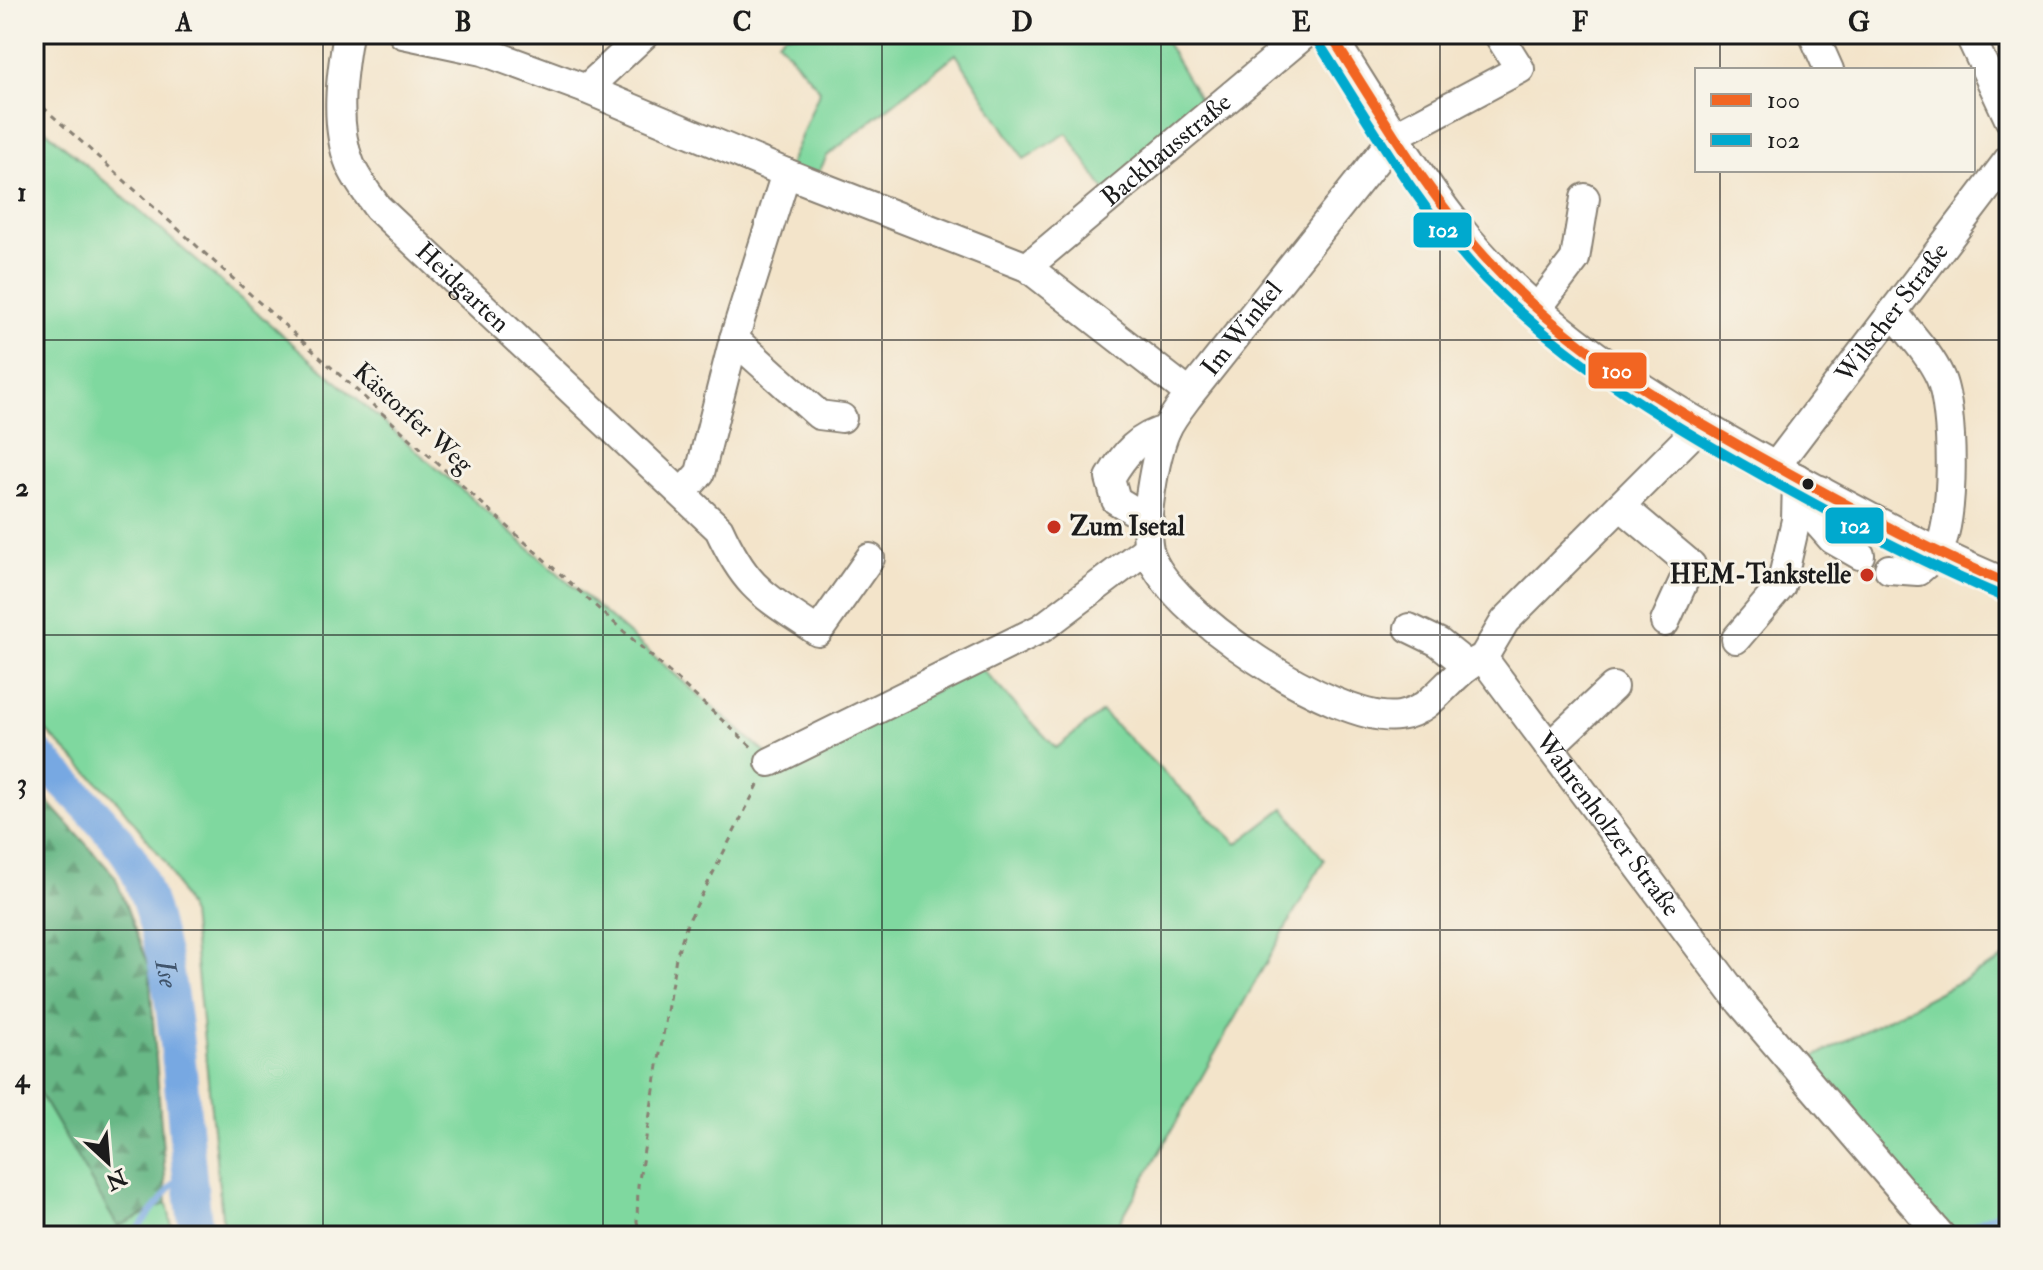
<svg xmlns="http://www.w3.org/2000/svg" width="2043" height="1270" viewBox="0 0 2043 1270" font-family="'IM FELL Double Pica',serif">
<style>
.green{fill:#7fd89f;stroke:#4e7a5e;stroke-width:2}
.forest{fill:url(#forest-firs);stroke:#426a51;stroke-width:2}
.lines{fill:none;stroke-linecap:round;stroke-linejoin:round}
.stream{stroke:#77a8e2;stroke-width:6}
.river{stroke:#77a8e2;stroke-width:34}
.minor-casing{stroke:#888073;stroke-width:32}
.path{stroke:#888073;stroke-width:3;stroke-dasharray:6 6;stroke-linecap:butt}
.minor{stroke:#fff;stroke-width:28}
.bus-1-casing{stroke:#f7f3e8;stroke-width:16}
.bus-2-casing{stroke:#f7f3e8;stroke-width:16}
.bus-1{stroke:#f26522;stroke-width:10}
.bus-2{stroke:#00a9ce;stroke-width:10}
.grid{fill:none;stroke:#1c1c1c;stroke-width:2;stroke-opacity:0.55}
.bus-dot{fill:#1c1c1c;stroke:#f7f3e8;stroke-width:3}
.poi-dot{fill:#c8321e;stroke:#f7f3e8;stroke-width:3}
.labels{text-anchor:middle;dominant-baseline:central;stroke-width:6;stroke-linejoin:round;paint-order:stroke}
.street-label{font-size:26px;fill:#1c1c1c;stroke:#f7f3e8}
.poi-label{font-size:26px;font-weight:bold;fill:#1c1c1c;stroke:#f7f3e8;text-anchor:start}
.water-label{font-size:28px;font-style:italic;fill:#40546b;stroke:#f7f3e8}
.line-badge{stroke:#f7f3e8;stroke-width:3}
.badge-label{font-size:22px;text-anchor:middle;font-weight:bold;fill:#fff}
.neatline{fill:none;stroke:#1c1c1c;stroke-width:3}
.grid-label{font-size:26px;text-anchor:middle;font-weight:bold;fill:#1c1c1c}
</style>
<defs>
<pattern id="forest-firs" width="22" height="20" patternUnits="userSpaceOnUse" patternTransform="scale(2)"><rect width="22" height="20" fill="#67b886"/><path d="M5 1l3.5 6h-7zM16 11l3.5 6h-7z" fill="#54956d"/></pattern>
</defs>
<rect width="100%" height="100%" fill="#f7f3e8"/>
<filter id="ink" filterUnits="userSpaceOnUse"><feTurbulence type="fractalNoise" baseFrequency=".0125" numOctaves="2"/><feDisplacementMap in="SourceGraphic" scale="16" xChannelSelector="R" yChannelSelector="G"/><feConvolveMatrix kernelMatrix="1 2 1 2 8 2 1 2 1" color-interpolation-filters="sRGB"/></filter>
<filter id="wash" filterUnits="userSpaceOnUse"><feTurbulence type="fractalNoise" baseFrequency=".006" numOctaves="4" result="noise"/><feDisplacementMap in="SourceGraphic" scale="32" xChannelSelector="R" yChannelSelector="G"/><feGaussianBlur stdDeviation="1.8" result="paint"/><feColorMatrix in="noise" values="0 0 0 0 0 0 0 0 0 0 0 0 0 0 0 0 0 1.4 0 .05"/><feComposite in="paint" operator="in"/></filter>
<g filter="url(#wash)">
<rect width="100%" height="100%" fill="#f3e4ca"/>
<path class="green" d="M785 34H1161L1209 115 1110 198 1067 133 1024 159 956 54 827 156 813 184 786 173 820 90 778 41Z
M34 120 781 766 981 668 1056 748 1102 712 1237 844 1284 808 1324 860 1112 1236H224L191 914 166 863 117 801 34 719Z
M2009 956V1236H1931L1789 1070Z
M34 1084 118 1226 167 1203 174 1236H34Z"/>
<path class="forest" d="M34 786 115 876 149 967 167 1203 118 1227 34 1084Z"/>
<g class="lines">
<path class="stream" d="M1961 1231 2009 1207
M132 1236 187 1167"/>
<path class="river" id="s1" d="M34 751C61 779 123 837 137 871 184 981 179 1118 197 1236"/>
</g>
</g>
<g filter="url(#ink)">
<g class="lines">
<g class="minor-casing">
<g id="minor">
<path id="s2" d="M348 34C341 74 334 125 350 164 356 179 368 194 377 207L719 529C747 590 764 595 818 632L870 558"/>
<path d="M403 34 483 51 586 89 786 173 1027 267 1190 394"/>
<path d="M1330 34C1371 98 1411 166 1458 226 1549 342 1686 418 1813 487 1879 522 1939 556 2009 584"/>
<path d="M1818 34 1814 36 1829 70"/>
<path d="M1969 34 2009 119"/>
<path d="M586 89 645 34"/>
<path id="s3" d="M1027 267 1305 34"/>
<path d="M1537 309 1575 259 1585 198"/>
<path d="M734 339 819 415 842 418"/>
<path id="s4" d="M1775 467 2009 159"/>
<path d="M1820 490 1817 522 1832 539 1860 555"/>
<path d="M683 492 700 473 734 339 786 173"/>
<path d="M1621 506 1691 565 1665 622"/>
<path d="M1149 520 1116 500 1110 478C1124 454 1139 436 1166 430"/>
<path d="M1889 569 1918 571C1923 566 1932 560 1936 554 1956 527 1954 407 1940 377 1929 353 1909 333 1893 312"/>
<path d="M1409 628 1438 642 1468 666"/>
<path d="M1736 639 1781 586 1796 520 1797 478"/>
<path id="s5" d="M1483 658C1450 671 1435 711 1399 716 1338 725 1163 611 1149 550 1143 523 1155 455 1166 430 1172 417 1182 405 1190 394L1396 135 1520 69 1498 34"/>
<path id="s6" d="M1483 658 1741 1003 1941 1236"/>
<path d="M1483 658 1505 621 1702 424"/>
<path d="M1549 747 1613 687"/>
<path d="M770 762 1042 628 1148 548"/>
</g>
</g>
<path class="path" d="M34 99 753 748
M642 1236 637 1222 638 1186 676 957 687 924 760 781"/>
<use href="#minor" class="minor"/>
<g class="bus-1-casing">
<path id="bus-1" d="M1330 34C1381 114 1429 198 1494 267 1577 356 1686 417 1792 475 1863 514 1934 553 2009 584"/>
</g>
<g class="bus-2-casing">
<path id="bus-2" d="M1318 42C1370 123 1418 209 1485 279 1572 367 1679 430 1787 489 1858 528 1929 566 2004 597"/>
</g>
<use href="#bus-1" class="bus-1"/>
<use href="#bus-2" class="bus-2"/>
</g>
</g>
<path class="grid" d="M323 34V1236M603 34V1236M882 34V1236M1161 34V1236M1440 34V1236M1720 34V70M1720 170V1236M34 340H2009M34 635H2009M34 930H2009"/>
<circle class="bus-dot" cx="1808" cy="484" r="7"/>
<g class="poi-dot">
<circle cx="1054" cy="527" r="8"/>
<circle cx="1867" cy="575" r="8"/>
</g>
<g class="labels">
<g class="street-label">
<text stroke="none"><textPath href="#s3" startOffset="182">Backhausstraße</textPath></text>
<text stroke="none"><textPath href="#s2" startOffset="300">Heidgarten</textPath></text>
<text stroke="none"><textPath href="#s4" startOffset="194">Wilscher Straße</textPath></text>
<text stroke="none"><textPath href="#s5" startOffset="664">Im Winkel</textPath></text>
<text transform="translate(413 418) rotate(42)">Kästorfer Weg</text>
<text stroke="none"><textPath href="#s6" startOffset="208">Wahrenholzer Straße</textPath></text>
</g>
<g class="poi-label">
<text x="1070" y="527">Zum Isetal</text>
<text x="1851" y="575" text-anchor="end">HEM-Tankstelle</text>
</g>
<g class="water-label">
<text stroke="none"><textPath href="#s1" startOffset="266">Ise</textPath></text>
</g>
</g>
<g class="line-badge">
<rect x="1412" y="211" width="61" height="38" rx="8" fill="#00a9ce"/>
<rect x="1587" y="351" width="61" height="39" rx="8" fill="#f26522"/>
<rect x="1824" y="506" width="61" height="39" rx="8" fill="#00a9ce"/>
</g>
<g class="badge-label">
<text x="1443" y="237">102</text>
<text x="1617" y="378">100</text>
<text x="1855" y="533">102</text>
</g>
<rect width="2043" height="1270" fill="none" stroke="#f7f3e8" stroke-width="88"/>
<rect x="1695" y="68" width="280" height="104" fill="#f7f3e8" stroke="#9f9d96" stroke-width="2"/>
<rect x="1711" y="94" width="40" height="12" fill="#f26522" stroke="#9f9d96" stroke-width="2"/>
<text x="1767" y="108" font-size="24" fill="#1c1c1c">100</text>
<rect x="1711" y="134" width="40" height="12" fill="#00a9ce" stroke="#9f9d96" stroke-width="2"/>
<text x="1767" y="148" font-size="24" fill="#1c1c1c">102</text>
<g transform="translate(108 1162) rotate(154)" stroke="#f7f3e8" stroke-width="6" paint-order="stroke">
<path d="M0-6L14 30L0 20L-14 30Z" fill="#1c1c1c"/>
<text y="-12" font-size="22" font-weight="bold" text-anchor="middle" fill="#1c1c1c">N</text>
</g>
<rect x="44" y="44" width="1955" height="1182" class="neatline"/>
<g class="grid-label">
<text x="184" y="31">A</text>
<text x="463" y="31">B</text>
<text x="742" y="31">C</text>
<text x="1022" y="31">D</text>
<text x="1301" y="31">E</text>
<text x="1580" y="31">F</text>
<text x="1859" y="31">G</text>
<text x="22" y="201">1</text>
<text x="22" y="496">2</text>
<text x="22" y="792">3</text>
<text x="22" y="1087">4</text>
</g>
</svg>
